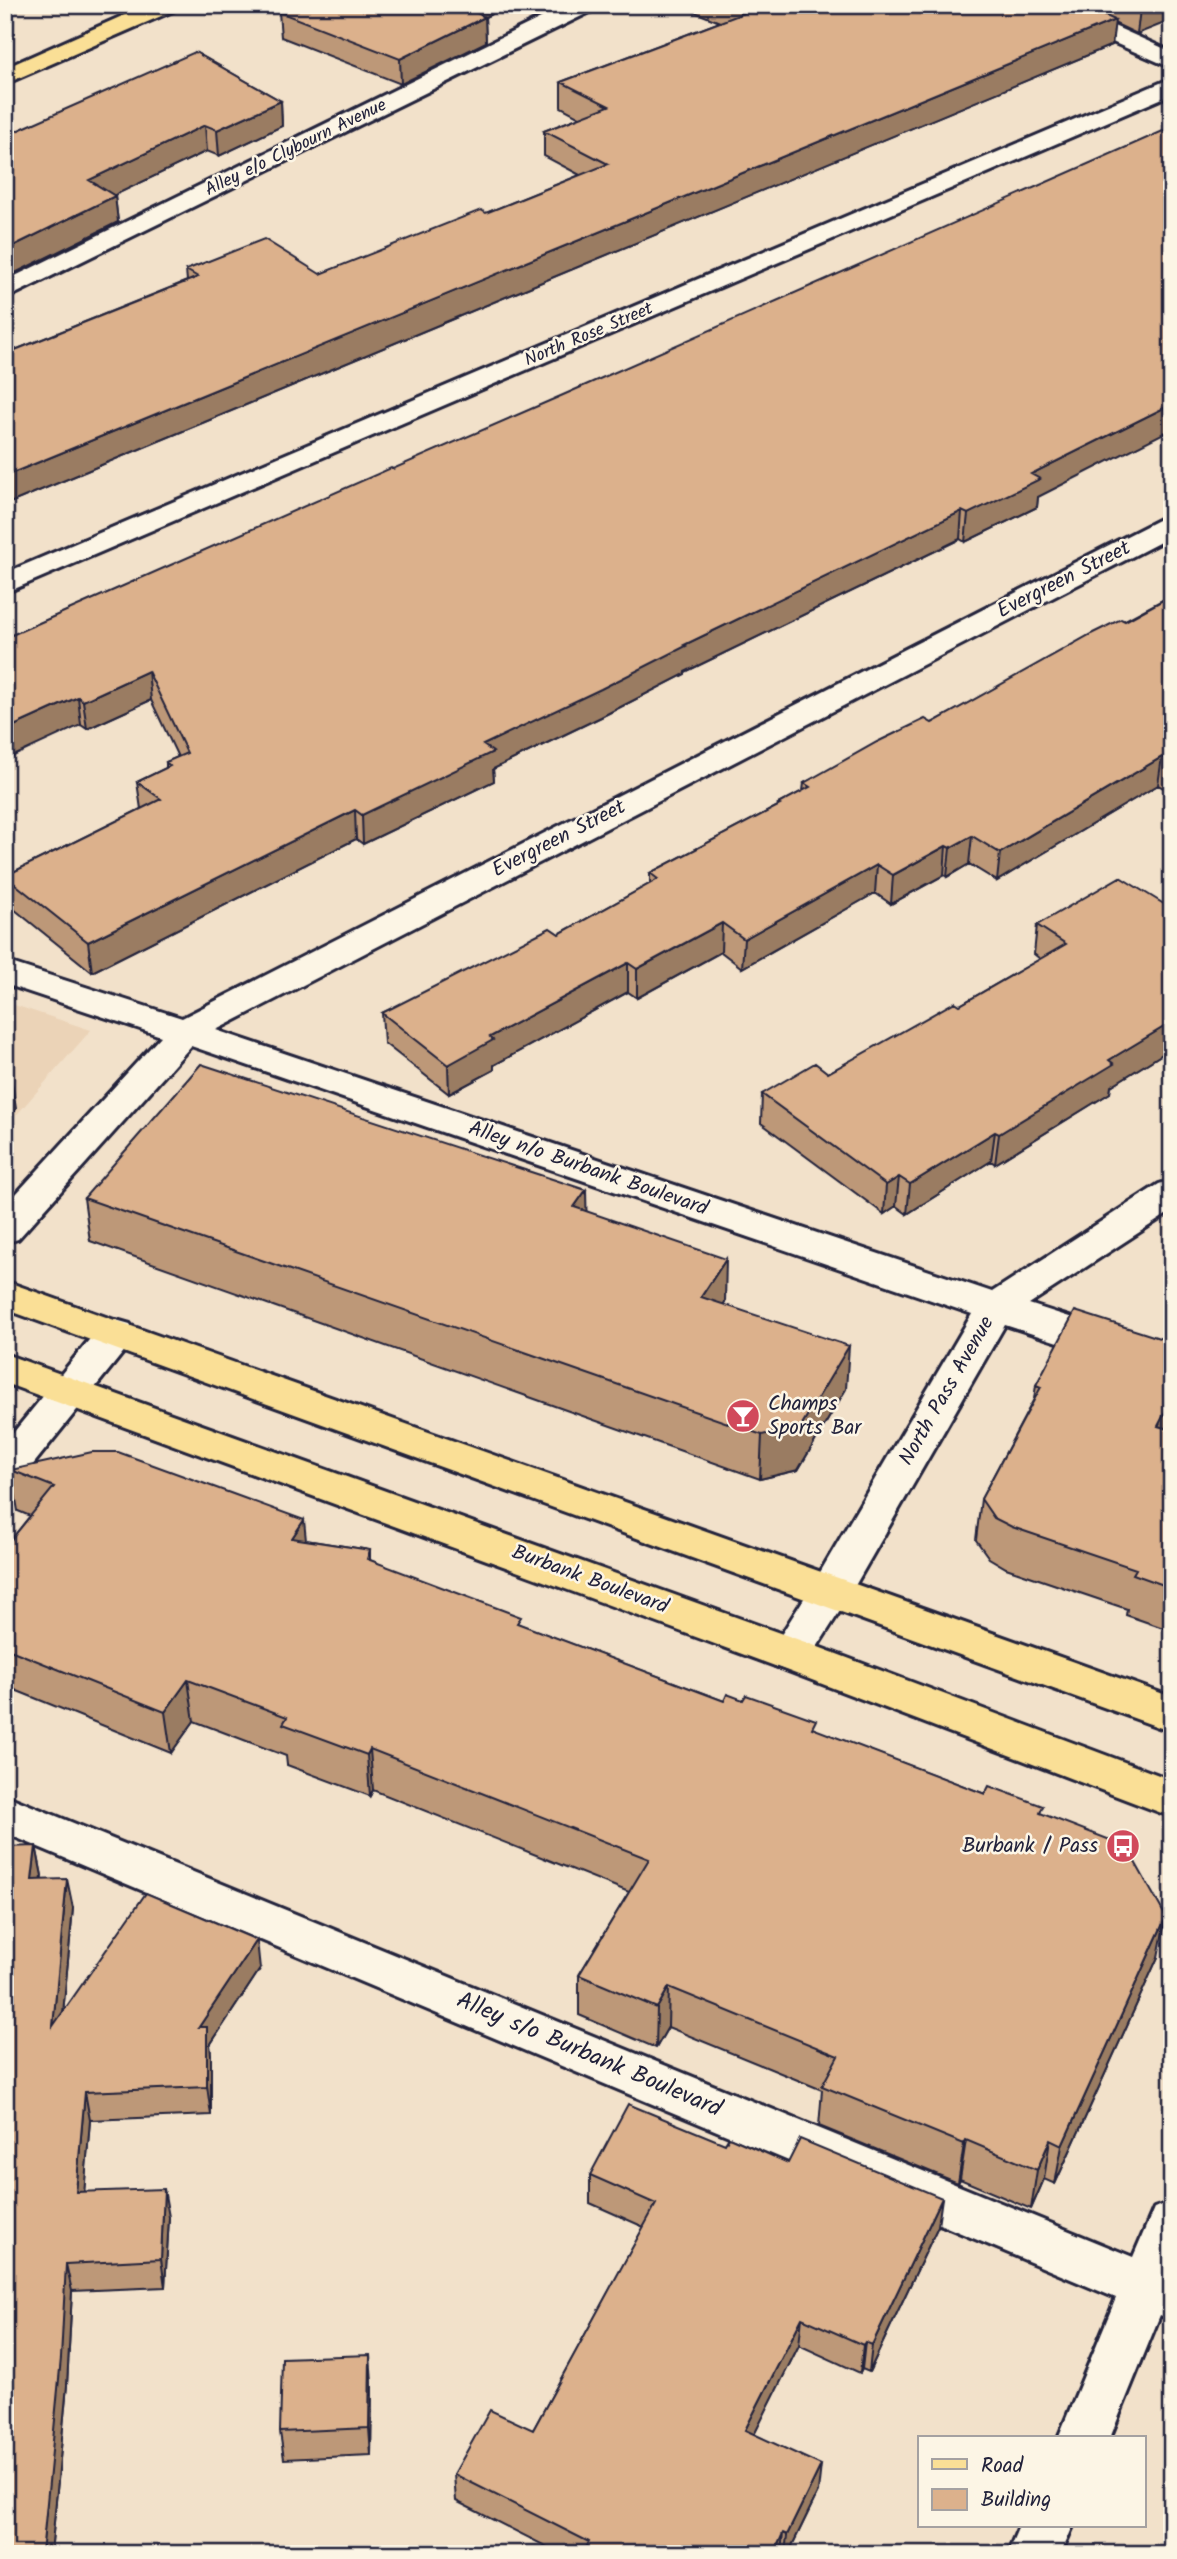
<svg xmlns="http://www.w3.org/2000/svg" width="1177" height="2559" viewBox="0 0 1177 2559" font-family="Kalam,sans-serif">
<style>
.built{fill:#ebd3b7}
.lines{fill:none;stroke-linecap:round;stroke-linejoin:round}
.minor-casing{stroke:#22223b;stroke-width:6}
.major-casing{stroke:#22223b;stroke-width:6}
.minor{fill:#fcf5e5;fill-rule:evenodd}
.major{fill:#fadf96;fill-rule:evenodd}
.wall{fill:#bd9878;stroke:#22223b;stroke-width:2}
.shaded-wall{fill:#9a7c62;stroke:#22223b;stroke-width:2}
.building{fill:#dcb18c;stroke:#22223b;stroke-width:2}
.labels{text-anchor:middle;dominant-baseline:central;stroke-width:5;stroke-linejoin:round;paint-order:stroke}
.far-street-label{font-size:18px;fill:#22223b;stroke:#fcf5e5}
.street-label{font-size:21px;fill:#22223b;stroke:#fcf5e5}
.poi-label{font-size:21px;fill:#22223b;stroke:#fcf5e5;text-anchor:start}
.near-street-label{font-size:24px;fill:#22223b;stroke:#fcf5e5}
</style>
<rect width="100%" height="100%" fill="#f2e1ca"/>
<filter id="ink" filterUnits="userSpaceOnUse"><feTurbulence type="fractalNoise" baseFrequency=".0143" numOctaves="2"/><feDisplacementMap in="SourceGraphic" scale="14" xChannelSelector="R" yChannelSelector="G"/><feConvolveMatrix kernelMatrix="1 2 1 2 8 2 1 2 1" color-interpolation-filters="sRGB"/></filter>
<g filter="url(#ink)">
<path class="built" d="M5 1002 91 1030 5 1128Z"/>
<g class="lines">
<g class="minor-casing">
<path id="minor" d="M567 5H598L594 10 5 299V281Z
M1035 5H1067L1172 52V68L1039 10Z
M1172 78V94L5 593V573Z
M1172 515V536L216 1030 992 1292 1159 1184 1172 1180V1211L1029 1304 1172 1350V1379L1005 1325 845 1603 805 1666 790 1671 775 1666 769 1654 815 1581 972 1314 191 1046 18 1239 5 1243V1206L161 1036 5 984V961L182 1018 1162 518Z
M116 1320 130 1324 136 1334 130 1344 19 1482 5 1486V1443L102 1324Z
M5 1795 1133 2257 1154 2208 1172 2202V2320L1160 2315 1110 2438H1058L1116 2298 5 1833Z
M1019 2526H1073L1061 2554H1007Z"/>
</g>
<g class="major-casing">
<path id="major" d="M147 5H179L175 10 5 84V68Z
M5 1281 1172 1697V1732L5 1309Z
M5 1354 805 1642 1172 1780V1817L775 1666 5 1383Z"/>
</g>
<use href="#minor" class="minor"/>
<use href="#major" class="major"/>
</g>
<path class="wall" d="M294 5H510L485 17 486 42 401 84 281 37 279 12Z
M677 5H1172L1137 34 1114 23 1112 45 5 505V354L187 281 186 270 320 274 486 213 580 175 544 156V131L580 117 561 107V82L720 22Z
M195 52 281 101 282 126 219 156 207 151 114 195 115 196 118 222 28 267Z
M393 469 1038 497 1037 507 965 542 960 539 685 672V674L601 717 493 769 494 781 363 844 356 839 92 972 9 905 5 876 141 809 137 782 166 768V762L178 757 151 700 87 729 81 725 5 638Z
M1172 595V793L1158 785 997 881 969 864 947 877 944 875 891 904 875 893 742 968 721 952 637 998 628 992 494 1065V1070L449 1094 384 1043 382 1013 559 934 650 884V873L778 806V804L803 791 804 783 932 723Z
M1172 909V1048L1111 1086 1110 1093 995 1164 991 1161 907 1214 896 1206 884 1214 761 1123 762 1094 828 1073 960 1005 1040 959 1034 954 1037 925Z
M84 1198 586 1211 725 1302 723 1304 846 1389 798 1470 760 1479 90 1241Z
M1036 1385 1172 1430V1631L1126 1615 1127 1609 1006 1568 989 1558 976 1540 981 1499 1034 1399Z
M11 1470 306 1540 370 1550V1560L521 1625 724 1701 815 1730 985 1794 1042 1814 1158 1957 1055 2184 1044 2179 1031 2209 960 2179 958 2183 819 2126 822 2090 668 2027 656 2048 579 2015V1975L629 1892 373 1790 370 1796 287 1765 286 1756 194 1721 171 1753 5 1686V1547L30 1516 18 1511Z
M36 1846 42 1876 41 1880 73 1908 63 2013 260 1969 210 2045 211 2055V2115L90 2120 84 2191 169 2217 165 2287 72 2291 67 2385 51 2554H5Z
M725 2144 938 2226 869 2372 862 2369 860 2373 799 2345 754 2434 818 2492 788 2554H561L456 2501 454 2474 533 2430 644 2227 590 2203V2175Z
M372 2382 371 2455 284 2459 280 2432Z"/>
<path class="shaded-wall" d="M459 5H510L460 29Z
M1149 5H1172V20L1137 34 1140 9Z
M485 17 486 42 401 84 400 59Z
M1115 20 1112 45 5 505V476Z
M281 101 282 126 219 156 217 130Z
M205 125 207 151 92 206 89 180Z
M115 196 118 222 5 278V250Z
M1172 404V429L1038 497 1037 507 965 542 968 514 1031 474Z
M962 511 960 539 685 672V674L601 717 493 769 494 781 363 844 362 815 483 745 684 645Z
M148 671 151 700 87 729 83 701Z
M78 697 81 725 5 760V730Z
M1162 757 1158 785 997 881 1000 853Z
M355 810 356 839 92 972 88 942Z
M972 836 969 864 947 877 950 848Z
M946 846 944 875 891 904 893 875Z
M877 865 875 893 742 968 744 939Z
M722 923 721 952 637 998V969Z
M628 963V992L494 1065V1070L449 1094 448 1065 490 1037Z
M1172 1022V1048L1111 1086 1110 1093 995 1164 999 1134 1109 1060Z
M9 1063 16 1109 5 1121V1067Z
M995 1132 991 1161 907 1214 910 1184Z
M899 1177 896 1206 884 1214 886 1185Z
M586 1190 587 1233 574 1207Z
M726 1259 725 1302 700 1340 701 1297Z
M849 1346 846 1389 798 1470 760 1479 762 1435Z
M1172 1399V1425L1152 1467 1158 1426Z
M304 1520 308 1561 292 1538Z
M188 1680 194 1721 171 1753 165 1712Z
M370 1749 373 1790 370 1796 367 1755Z
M36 1846 42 1876 38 1909 32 1880Z
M67 1879 73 1908 59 2055 53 2026Z
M1166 1917 1158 1957 1055 2184 1062 2146Z
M257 1940 260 1969 210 2045 211 2055V2115L199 2027Z
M669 1987 668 2027 656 2048 657 2008Z
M85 2092 90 2120 82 2220 76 2192Z
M966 2140 960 2179 958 2183 964 2144Z
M1050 2140 1044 2179 1031 2209 1037 2170Z
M164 2189 169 2217 165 2287 161 2259Z
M942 2198 938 2226 869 2372 872 2345Z
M66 2264 72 2291 67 2385 51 2554H42Z
M802 2318 799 2345 743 2457 745 2430Z
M865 2342 862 2369 860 2373 863 2345Z
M370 2355 372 2382 371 2455 369 2428Z
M821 2465 818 2492 788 2554H785L787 2535Z
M783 2533 781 2554H774Z"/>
<path class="building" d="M294 5H461L485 17 400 59 279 12Z
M739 5H1081L1115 20 5 476V354L198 277 186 270 264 239 320 274 481 210 486 213 608 164 544 131 609 106 561 82 752 10Z
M1132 5H1149L1140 9Z
M195 52 281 101 217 130 205 125 89 180 115 196 5 250V136Z
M1172 127V404L1031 474 1040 479 968 514 962 511 684 645 686 646 601 689 483 745 493 752 362 815 355 810 88 942 5 876 161 799 137 782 170 766 166 762 187 753 148 671 83 701 78 697 5 730V638L391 468 393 469 563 395Z
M1172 595V762L1162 757 1000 853 972 836 950 848 946 846 893 875 877 865 744 939 722 923 637 969 628 963 490 1037 493 1040 448 1065 382 1013 550 928 559 934 658 879 650 873 780 805 778 804 810 787 804 783 877 742 925 719 932 723 1091 634 1121 619 1125 621Z
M1120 877 1172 909V1022L1109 1060 1114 1064 999 1134 995 1132 910 1184 899 1177 886 1185 762 1094 815 1063 828 1073 955 1002 960 1005 1066 944 1037 925Z
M201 1064 586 1190 574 1207 726 1259 701 1297 849 1346 801 1426 762 1435 84 1198Z
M1075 1311 1172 1342V1399L1158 1426 1172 1430V1588L1133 1574 1136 1569 1012 1527 994 1518 981 1499 1041 1387 1036 1385Z
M92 1452H118L304 1520 292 1538 370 1550 367 1559 521 1617 517 1623 724 1701 727 1694 743 1700 746 1695 816 1720 812 1728 985 1794 989 1786 1043 1806 1040 1813 1126 1846 1166 1917 1062 2146 1050 2140 1037 2170 966 2140 964 2144 822 2086 838 2056 669 1987 657 2008 579 1975 649 1859 370 1749 367 1755 283 1724 287 1717 188 1680 165 1712 5 1648V1547L54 1487 11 1470Z
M36 1846 32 1880 67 1879 53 2026 146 1893 257 1940 199 2027H207V2087L85 2092 76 2192 164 2189 161 2259 66 2264 61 2358 42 2554H5V1847Z
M628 2104 725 2144 729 2137 788 2163 800 2139 942 2198 872 2345 865 2342 863 2345 802 2318 745 2430 821 2465 787 2535 783 2533 774 2554H583L589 2542 454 2474 490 2410 533 2430 656 2204 590 2175Z
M370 2355 369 2428 280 2432 282 2358Z"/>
</g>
<defs>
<g id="bar-disc" transform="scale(1.75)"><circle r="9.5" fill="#d1495b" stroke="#fcf5e5"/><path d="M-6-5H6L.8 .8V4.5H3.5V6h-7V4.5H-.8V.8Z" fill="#fff"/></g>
<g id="bus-disc" transform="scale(1.75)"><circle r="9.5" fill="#d1495b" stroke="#fcf5e5"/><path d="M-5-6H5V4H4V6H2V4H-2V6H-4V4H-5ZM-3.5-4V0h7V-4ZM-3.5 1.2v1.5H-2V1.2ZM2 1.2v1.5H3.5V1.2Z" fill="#fff"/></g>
</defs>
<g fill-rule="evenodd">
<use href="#bar-disc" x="743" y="1416"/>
<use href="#bus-disc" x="1123" y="1846"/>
</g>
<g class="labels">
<g class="far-street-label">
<text transform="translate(296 148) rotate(-26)">Alley e/o Clybourn Avenue</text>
<text transform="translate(589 335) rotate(-23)">North Rose Street</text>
</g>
<g class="street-label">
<text transform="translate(1064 580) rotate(-27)">Evergreen Street</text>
<text transform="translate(559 839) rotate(-27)">Evergreen Street</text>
<text transform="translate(588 1169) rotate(19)">Alley n/o Burbank Boulevard</text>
<text transform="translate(947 1391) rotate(-60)">North Pass Avenue</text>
<text transform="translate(590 1580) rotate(20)">Burbank Boulevard</text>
</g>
<g class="poi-label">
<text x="768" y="1404">Champs<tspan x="768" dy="24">Sports Bar</tspan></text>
<text x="1098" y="1846" text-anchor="end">Burbank / Pass</text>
</g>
<g class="near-street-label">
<text transform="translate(589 2055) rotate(23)">Alley s/o Burbank Boulevard</text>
</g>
</g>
<rect width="1177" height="2559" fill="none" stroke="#fcf5e5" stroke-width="28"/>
<rect x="14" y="14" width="1149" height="2531" fill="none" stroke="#22223b" stroke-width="2.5" filter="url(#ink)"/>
<rect x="918" y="2436" width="228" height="91" fill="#fcf5e5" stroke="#a5a1a1" stroke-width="2"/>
<rect x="932" y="2459" width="35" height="10" fill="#fadf96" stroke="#a5a1a1" stroke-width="2"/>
<text x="981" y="2472" font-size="21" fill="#22223b">Road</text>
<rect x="932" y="2489" width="35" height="21" fill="#dcb18c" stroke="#a5a1a1" stroke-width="2"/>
<text x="981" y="2506" font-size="21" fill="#22223b">Building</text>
</svg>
